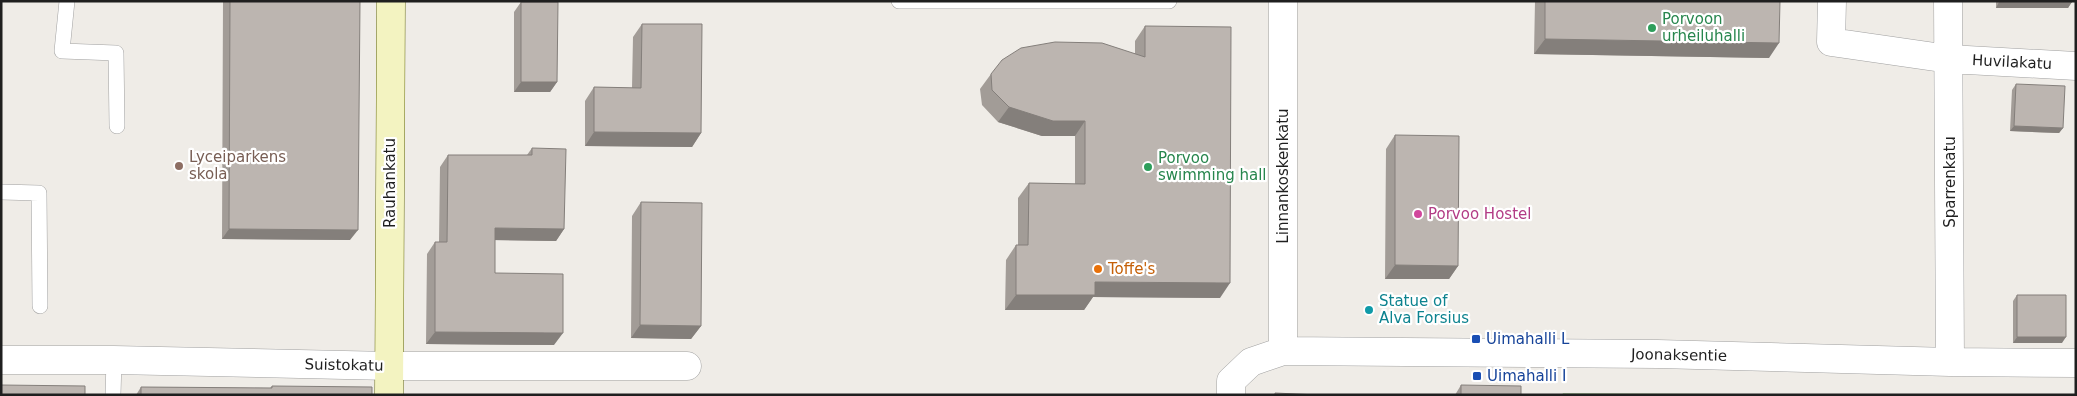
<svg xmlns="http://www.w3.org/2000/svg" width="2077" height="396" viewBox="0 0 2077 396" font-family="'DejaVu Sans',sans-serif">
<style>
.forest{fill:#aecaa0}
.lines{fill:none;stroke-linecap:round;stroke-linejoin:round}
.lane-casing{stroke:#a0a0a0;stroke-width:16}
.street-casing{stroke:#a0a0a0;stroke-width:29}
.secondary-casing{stroke:#676c10;stroke-width:29}
.lane{stroke:#fff;stroke-width:15}
.street{stroke:#fff;stroke-width:28}
.secondary{stroke:#f3f3c1;stroke-width:28}
.wall{fill:#a29c97}
.shaded-wall{fill:#847f7b}
.building{fill:#bcb5b0;stroke:#847f7b}
.leisure-dot{fill:#2e9e5b;stroke:#fff;stroke-width:2}
.education-dot{fill:#8d6e63;stroke:#fff;stroke-width:2}
.hotel-dot{fill:#d1479c;stroke:#fff;stroke-width:2}
.food-dot{fill:#e8710a;stroke:#fff;stroke-width:2}
.culture-dot{fill:#0f9aa8;stroke:#fff;stroke-width:2}
.transit-dot{fill:#1a4fb4;stroke:#fff;stroke-width:2}
.labels{text-anchor:middle;dominant-baseline:central;stroke-width:4.5;stroke-linejoin:round;paint-order:stroke}
.leisure-label{font-size:15px;fill:#27864d;stroke:#fff;text-anchor:start}
.street-label{font-size:15px;fill:#1f1f1f;stroke:#fff}
.education-label{font-size:15px;fill:#785e54;stroke:#fff;text-anchor:start}
.hotel-label{font-size:15px;fill:#b23c85;stroke:#fff;text-anchor:start}
.food-label{font-size:15px;fill:#c56008;stroke:#fff;text-anchor:start}
.culture-label{font-size:15px;fill:#0d838f;stroke:#fff;text-anchor:start}
.transit-label{font-size:15px;fill:#164399;stroke:#fff;text-anchor:start}
</style>
<rect width="100%" height="100%" fill="#efece7"/>
<path class="forest" d="M1563 393 1893 395H1562Z"/>
<g class="lines">
<g class="lane-casing">
<path id="lane" d="M67 1 62 51 116 53 117 126
M899 1H1169
M1 192 39 193 40 306
M113 395 114 360"/>
</g>
<g class="street-casing">
<path id="street" d="M1832 1 1831 42 1949 59 2076 66
M1948 1 1950 362
M1283 351V1
M1 360H114L390 366H687
M1231 395V381L1251 362 1283 351 1658 354 1950 362 2076 363"/>
</g>
<g class="secondary-casing">
<path id="secondary" d="M389 395 391 1"/>
</g>
<use href="#lane" class="lane"/>
<use href="#street" class="street"/>
<use href="#secondary" class="secondary"/>
</g>
<path class="wall" d="M223 1H360L350 240 222 239Z
M1535 1H1780L1769 58 1534 54Z
M1996 1H2072L2068 8H1996Z
M521 2 557 82 550 92H514V12Z
M642 24 701 133 692 147 585 146V101L594 87 632 88 633 37Z
M1145 26 1220 298 1093 297 1084 310H1005L1006 260 1016 245H1018V198L1029 183 1075 184V136H1042L998 122 982 105 980 89 991 74 1135 53V41Z
M2016 84 2063 128 2059 133 2010 131 2012 90Z
M1395 135 1458 266 1449 279H1385L1386 149Z
M532 148 564 229 556 241 495 240V273L554 345 426 344 427 254 435 242H439L440 167 448 155H527Z
M641 202 701 326 691 339 631 338 632 216Z
M2017 295 2062 343H2013V301Z
M1461 385 1521 395H1455Z
M272 386 372 395H136L141 387 270 388Z"/>
<path class="shaded-wall" d="M1999 2H2072L2068 8H1996Z
M1545 39 1779 43 1769 58 1534 54Z
M521 82H557L550 92H514Z
M1009 107 1085 121 1075 136H1042L998 122Z
M2014 126 2063 128 2059 133 2010 131Z
M594 132 701 133 692 147 585 146Z
M495 228 564 229 556 241 487 240Z
M229 229 358 230 350 240 222 239Z
M1395 265 1458 266 1449 279H1385Z
M1095 282 1230 283 1220 298 1093 297 1084 310H1005L1016 295Z
M640 325 701 326 691 339 631 338Z
M435 332 563 333 554 345 426 344Z
M2017 337H2066L2062 343H2013Z"/>
<path class="building" d="M230 1H360L358 230 229 229Z
M1545 1H1780L1779 43 1545 39Z
M1999 1H2072V2H1999Z
M521 2H558L557 82H521Z
M642 24H702L701 133 594 132V87L641 88Z
M1145 26 1231 27 1230 283 1095 282V295H1016V245H1028L1029 183 1085 184V121H1053L1009 107 992 90 991 74 1002 60 1021 48 1055 42 1102 43 1145 57Z
M2016 84 2065 86 2063 128 2014 126Z
M1395 135 1459 136 1458 266 1395 265Z
M532 148 566 149 564 229 495 228V273L563 274V333L435 332V242H447L448 155H532Z
M641 202 702 203 701 326 640 325Z
M2017 295H2066V337H2017Z
M1 385 85 386V395H1Z
M1461 385 1521 386V395H1461Z
M272 386 372 387V395H141V387L272 388Z
M1275 393 1318 395H1275Z"/>
<g class="leisure-dot">
<circle cx="1652" cy="28" r="5"/>
<circle cx="1148" cy="167" r="5"/>
</g>
<circle class="education-dot" cx="179" cy="166" r="5"/>
<circle class="hotel-dot" cx="1418" cy="214" r="5"/>
<circle class="food-dot" cx="1098" cy="269" r="5"/>
<circle class="culture-dot" cx="1369" cy="310" r="5"/>
<g class="transit-dot">
<rect x="1471" y="334" width="10" height="10" rx="2.5"/>
<rect x="1472" y="371" width="10" height="10" rx="2.5"/>
</g>
<g class="labels">
<g class="leisure-label">
<text x="1662" y="19">Porvoon<tspan x="1662" dy="17">urheiluhalli</tspan></text>
<text x="1158" y="158">Porvoo<tspan x="1158" dy="17">swimming hall</tspan></text>
</g>
<g class="street-label">
<text transform="translate(2012 62) rotate(3)">Huvilakatu</text>
<text transform="translate(1283 176) rotate(-90)">Linnankoskenkatu</text>
<text transform="translate(1950 182) rotate(-90)">Sparrenkatu</text>
<text transform="translate(390 183) rotate(-90)">Rauhankatu</text>
<text transform="translate(1679 355) rotate(1)">Joonaksentie</text>
<text transform="translate(344 365) rotate(1)">Suistokatu</text>
</g>
<g class="education-label">
<text x="189" y="157">Lyceiparkens<tspan x="189" dy="17">skola</tspan></text>
</g>
<g class="hotel-label">
<text x="1428" y="214">Porvoo Hostel</text>
</g>
<g class="food-label">
<text x="1108" y="269">Toffe's</text>
</g>
<g class="culture-label">
<text x="1379" y="301">Statue of<tspan x="1379" dy="17">Alva Forsius</tspan></text>
</g>
<g class="transit-label">
<text x="1486" y="339">Uimahalli L</text>
<text x="1487" y="376">Uimahalli I</text>
</g>
</g>
<rect width="2077" height="396" fill="none" stroke="#1f1f1f" stroke-width="5"/>
</svg>
